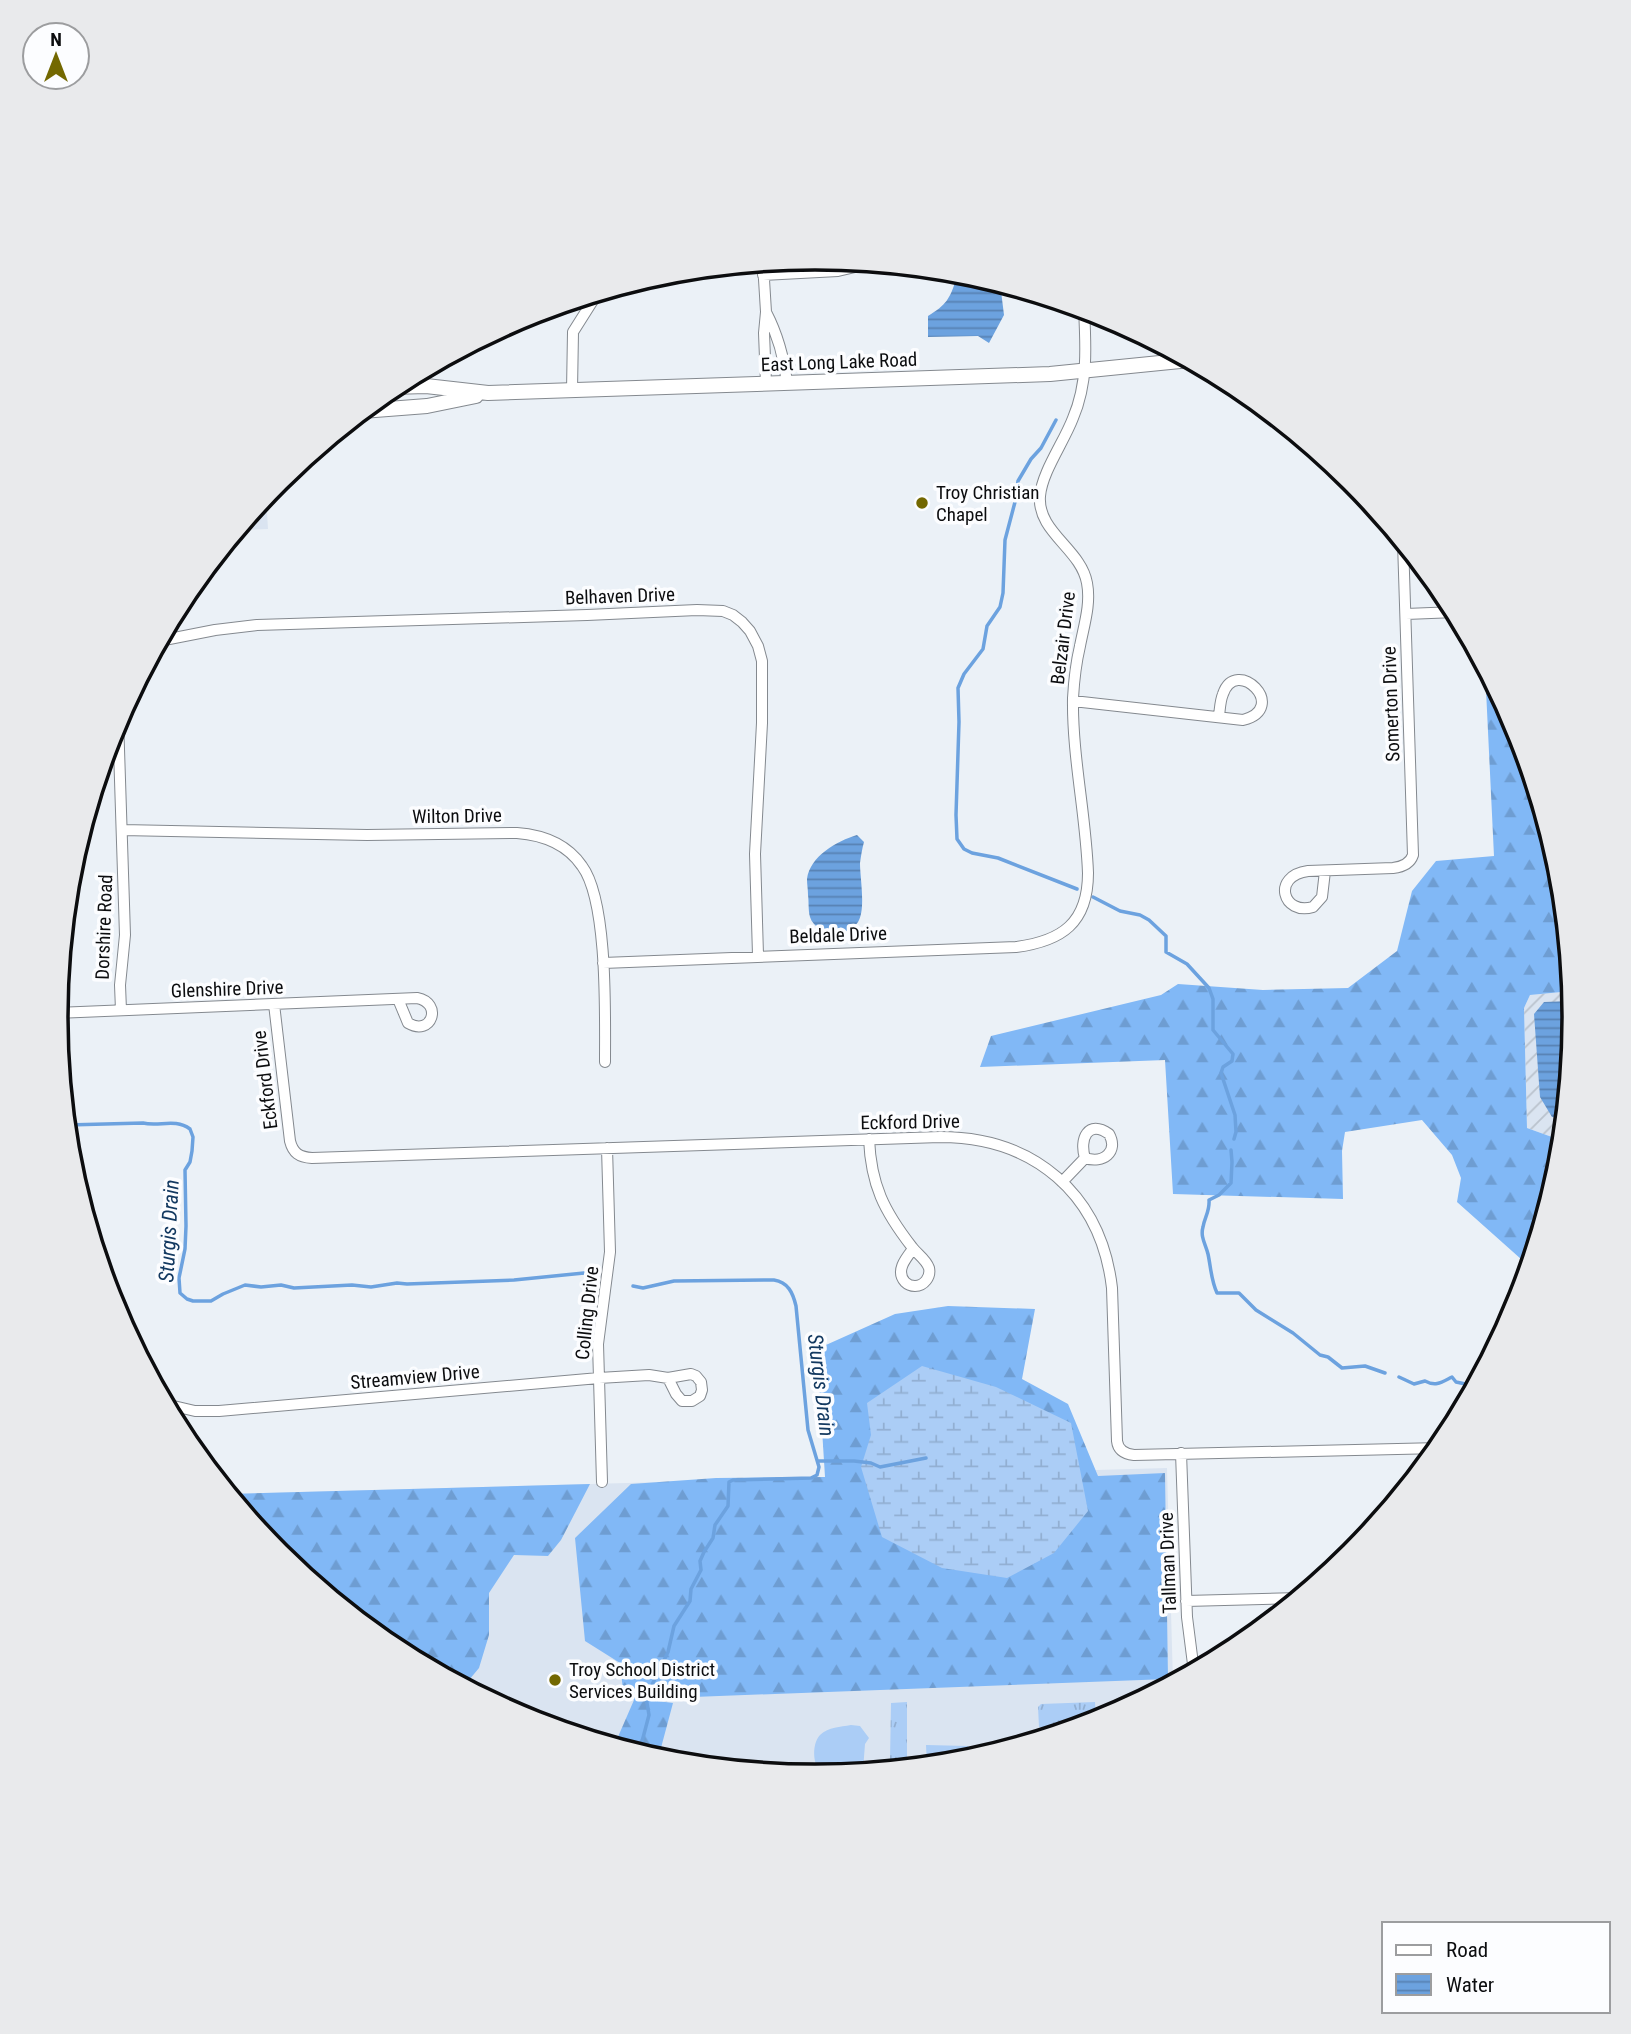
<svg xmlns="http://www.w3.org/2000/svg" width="1631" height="2034" viewBox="0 0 1631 2034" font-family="'Roboto Condensed',sans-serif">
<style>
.built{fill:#dae4f1}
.industrial{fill:url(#industrial-furrows)}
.grass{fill:url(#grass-tufts)}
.forest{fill:url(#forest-firs)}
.wetland{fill:url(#wetland-marsh)}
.garden{fill:#abcdf6}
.water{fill:url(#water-rules)}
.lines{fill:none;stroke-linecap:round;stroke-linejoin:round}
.stream{stroke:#6ca2df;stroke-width:3.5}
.street-casing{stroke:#84898f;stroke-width:12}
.secondary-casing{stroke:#84898f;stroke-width:16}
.street{stroke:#fff;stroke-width:10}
.secondary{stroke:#fff;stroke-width:14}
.poi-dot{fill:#736800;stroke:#fcfdff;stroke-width:2.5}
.labels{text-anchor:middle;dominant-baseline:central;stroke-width:7;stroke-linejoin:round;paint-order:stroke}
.street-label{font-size:19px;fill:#0c0d0f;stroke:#fcfdff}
.poi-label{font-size:19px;fill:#0c0d0f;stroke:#fcfdff;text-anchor:start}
.water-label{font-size:21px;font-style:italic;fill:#133960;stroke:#fcfdff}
.rim{fill:none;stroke:#0c0d0f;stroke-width:3.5}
</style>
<defs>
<pattern id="industrial-furrows" width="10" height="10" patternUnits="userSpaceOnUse" patternTransform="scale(1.75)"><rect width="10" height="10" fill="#dae4f1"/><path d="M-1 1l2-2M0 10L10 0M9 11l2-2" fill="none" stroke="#bac2cd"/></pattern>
<pattern id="grass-tufts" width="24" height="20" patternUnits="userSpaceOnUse" patternTransform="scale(1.75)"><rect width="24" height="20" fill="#abcdf6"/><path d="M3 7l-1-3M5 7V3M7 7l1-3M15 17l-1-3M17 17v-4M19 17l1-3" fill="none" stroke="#92afd2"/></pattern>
<pattern id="forest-firs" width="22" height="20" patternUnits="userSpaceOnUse" patternTransform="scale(1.75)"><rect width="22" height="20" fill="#81b8f6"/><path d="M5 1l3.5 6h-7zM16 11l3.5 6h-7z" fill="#6e9dd2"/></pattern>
<pattern id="wetland-marsh" width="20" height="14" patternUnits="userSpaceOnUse" patternTransform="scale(1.75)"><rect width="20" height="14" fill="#abcdf6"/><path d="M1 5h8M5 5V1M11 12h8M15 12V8" fill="none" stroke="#92afd2"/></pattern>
<pattern id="water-rules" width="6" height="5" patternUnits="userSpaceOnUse" patternTransform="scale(1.75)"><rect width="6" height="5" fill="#6ca2df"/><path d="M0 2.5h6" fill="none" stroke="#5782b3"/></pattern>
</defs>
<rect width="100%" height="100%" fill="#ebf1f7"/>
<path class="built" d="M266 495 268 529 237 530Z
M1167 1468 1173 1683 1106 1719 963 1762 815 1776 667 1762 524 1719 393 1648 278 1554 229 1494Z"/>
<path class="industrial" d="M1572 991 1575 1017 1563 1141 1527 1128 1524 1008 1530 995Z"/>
<path class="grass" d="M907 1702V1761L890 1760 891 1703Z
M1095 1702 1096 1722 1077 1728 1039 1727 1038 1707 1041 1704Z"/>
<path class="forest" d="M1485 669 1517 727 1560 869 1572 991 1530 995 1524 1008 1527 1128 1563 1141 1560 1166 1530 1267 1457 1202 1461 1178 1452 1155 1422 1120 1345 1132 1342 1151 1343 1199 1173 1194 1165 1060 980 1067 991 1036 1161 995 1178 984 1263 990 1348 988 1397 951 1412 891 1436 861 1494 856Z
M948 1306 1035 1309 1022 1379 1068 1404 1098 1476 1165 1473 1168 1679 642 1699 673 1703 658 1759 614 1746 634 1700 624 1699 620 1663 585 1641 575 1538 631 1484 716 1478 825 1477 817 1349 895 1314Z
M590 1484 561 1540 548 1556 514 1555 489 1593V1635L479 1668 464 1686 393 1648 278 1554 229 1494Z"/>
<path class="wetland" d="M922 1366 996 1387 1071 1423 1088 1511 1054 1553 1007 1578 942 1568 882 1537 861 1467 871 1435 867 1403Z"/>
<path class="garden" d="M851 1725 860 1726 869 1738 865 1744 863 1770 860 1772C850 1773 835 1777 826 1775 812 1771 811 1744 820 1735 829 1727 840 1727 851 1725Z
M926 1745 968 1746V1761L927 1766Z"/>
<path class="water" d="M967 273 1000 283 1004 315 989 343 978 336 928 337V316C946 305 950 299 956 279Z
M857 835 864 842C862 849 861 856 860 863 860 878 866 910 858 922 848 938 816 936 810 917 808 910 809 901 808 895 808 890 807 884 807 879 810 856 837 841 857 835Z
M1573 1001 1575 1017 1565 1118 1552 1117 1540 1097 1534 1014 1544 1002Z"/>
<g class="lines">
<path class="stream" d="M1056 420 1041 448 1031 459 1018 481 1015 502 1005 540 1003 593 1000 607 987 626 983 649 964 674 958 688 959 722 956 815 957 839 964 849 972 853 998 858 1077 889
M1093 897 1120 911 1140 915 1149 920 1166 936V952L1187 964 1209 988 1213 999V1030L1233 1054 1232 1061 1223 1067 1221 1073 1235 1115 1236 1132 1234 1139
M67 1125 143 1123C159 1127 175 1118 190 1129L193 1137 192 1151 190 1162 185 1170 186 1226 185 1249 179 1278 180 1293 187 1299 193 1301H211L223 1294 245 1285 261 1287 281 1285 294 1288 352 1285 371 1287 397 1283 407 1284 514 1280 584 1273 594 1274
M1231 1150 1232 1162 1231 1183 1219 1195 1209 1200C1210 1211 1205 1216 1203 1227 1200 1237 1206 1245 1208 1254 1211 1268 1211 1280 1217 1293H1239L1256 1310 1293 1333 1320 1355 1328 1357 1342 1368 1365 1366 1385 1373
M633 1286 643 1288 674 1281 774 1280C788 1282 793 1293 796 1306L808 1430 819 1467 817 1475 811 1478 733 1480 729 1482 728 1506 715 1525 713 1538 704 1552 700 1561 701 1570 691 1589 690 1601 674 1626 668 1652 646 1697 649 1715 639 1753
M1399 1377 1414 1384 1425 1381C1436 1387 1442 1382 1452 1377L1456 1382 1475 1386
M818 1461H854L871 1463 880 1467 926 1458"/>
<g class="street-casing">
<path id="street" d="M763 263 766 312
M763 275 838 271 872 263
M766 383 764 333 766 312C778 335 784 357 787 383
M572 390 573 332 597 294
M1406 614 1456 612
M159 641 215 630 257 625 587 615 697 610 723 611 733 615 742 622 750 631 758 646 762 661V723L755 854 758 955
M1073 701 1243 720C1290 708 1236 655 1223 694 1220 701 1220 709 1219 716
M118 718 125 935 120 985 121 1010
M122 830 367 835 517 833C543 835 567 844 582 866 608 901 605 1015 605 1062
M1325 871 1322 897 1313 907C1283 916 1271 876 1308 871L1393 868C1402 867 1410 864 1413 855L1403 542
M603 963 1016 947C1062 941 1088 923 1088 873 1086 815 1072 756 1073 698 1074 680 1076 663 1080 646 1084 625 1091 604 1087 583 1081 549 1037 532 1040 496 1042 472 1064 442 1073 418 1088 383 1086 347 1084 309
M274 1004 290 1141C293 1153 299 1157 312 1158L940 1137C1034 1137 1101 1194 1112 1288L1117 1441C1118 1450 1125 1454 1134 1455L1440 1448
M56 1013 417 998C443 1003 432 1037 408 1023L398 999
M869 1139C871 1185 884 1211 912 1247 917 1254 926 1259 929 1268 931 1277 924 1286 915 1286 910 1286 908 1285 905 1282 895 1271 906 1258 913 1249
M1062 1182 1085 1158C1103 1164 1119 1152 1109 1134 1088 1119 1079 1139 1085 1158
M165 1404 195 1411H219L599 1378 649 1375 668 1378 691 1374 696 1376 701 1382 702 1390 700 1396 692 1401H682L676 1394 668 1378
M1181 1453 1187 1617 1194 1672
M602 1482 598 1344 610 1252 607 1148
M1186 1601 1299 1598"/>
</g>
<g class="secondary-casing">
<path id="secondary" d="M392 387 426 386 488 393 1050 374 1190 360
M362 411 427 406 476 396"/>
</g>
<use href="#street" class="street"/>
<use href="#secondary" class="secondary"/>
</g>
<g class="poi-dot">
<circle cx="922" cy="503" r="7"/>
<circle cx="555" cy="1680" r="7"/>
</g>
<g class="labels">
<g class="street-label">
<text transform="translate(839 362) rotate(-2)">East Long Lake Road</text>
<text transform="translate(620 596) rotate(-2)">Belhaven Drive</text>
<text transform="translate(1063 638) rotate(-83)">Belzair Drive</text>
<text transform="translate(1391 704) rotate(-92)">Somerton Drive</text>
<text transform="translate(457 816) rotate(-1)">Wilton Drive</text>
<text transform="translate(104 927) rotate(-88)">Dorshire Road</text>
<text transform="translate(838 935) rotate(-2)">Beldale Drive</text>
<text transform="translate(227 989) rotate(-2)">Glenshire Drive</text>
<text transform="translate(265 1080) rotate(-97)">Eckford Drive</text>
<text transform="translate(910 1122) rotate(-1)">Eckford Drive</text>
<text transform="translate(587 1313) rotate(-84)">Colling Drive</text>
<text transform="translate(415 1377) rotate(-5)">Streamview Drive</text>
<text transform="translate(1168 1563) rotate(-92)">Tallman Drive</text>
</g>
<g class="poi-label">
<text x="936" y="492">Troy Christian<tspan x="936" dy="22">Chapel</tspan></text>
<text x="569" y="1669">Troy School District<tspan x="569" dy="22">Services Building</tspan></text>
</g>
<g class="water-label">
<text transform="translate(169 1231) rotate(-87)">Sturgis Drain</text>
<text transform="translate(821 1385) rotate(83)">Sturgis Drain</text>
</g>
</g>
<path d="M0 0H1631V2034H0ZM68 1017a747 747 0 1 1 1494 0a747 747 0 1 1-1494 0Z" fill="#e9eaec" fill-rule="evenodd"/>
<path class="rim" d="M68 1017a747 747 0 1 1 1494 0a747 747 0 1 1-1494 0Z"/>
<rect x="1382" y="1922" width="228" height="91" fill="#fcfdff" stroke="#9c9d9f" stroke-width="2"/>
<rect x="1396" y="1945" width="35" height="10" fill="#ffffff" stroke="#9c9d9f" stroke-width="2"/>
<text x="1446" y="1957" font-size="21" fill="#0c0d0f">Road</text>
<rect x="1396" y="1974" width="35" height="21" fill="url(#water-rules)" stroke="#9c9d9f" stroke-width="2"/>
<text x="1446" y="1992" font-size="21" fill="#0c0d0f">Water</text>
<g transform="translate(56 56)"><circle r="33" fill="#fcfdff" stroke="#9c9d9f" stroke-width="2"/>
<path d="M0-5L12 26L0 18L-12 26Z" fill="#736800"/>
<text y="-10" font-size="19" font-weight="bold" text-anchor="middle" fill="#0c0d0f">N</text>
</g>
</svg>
